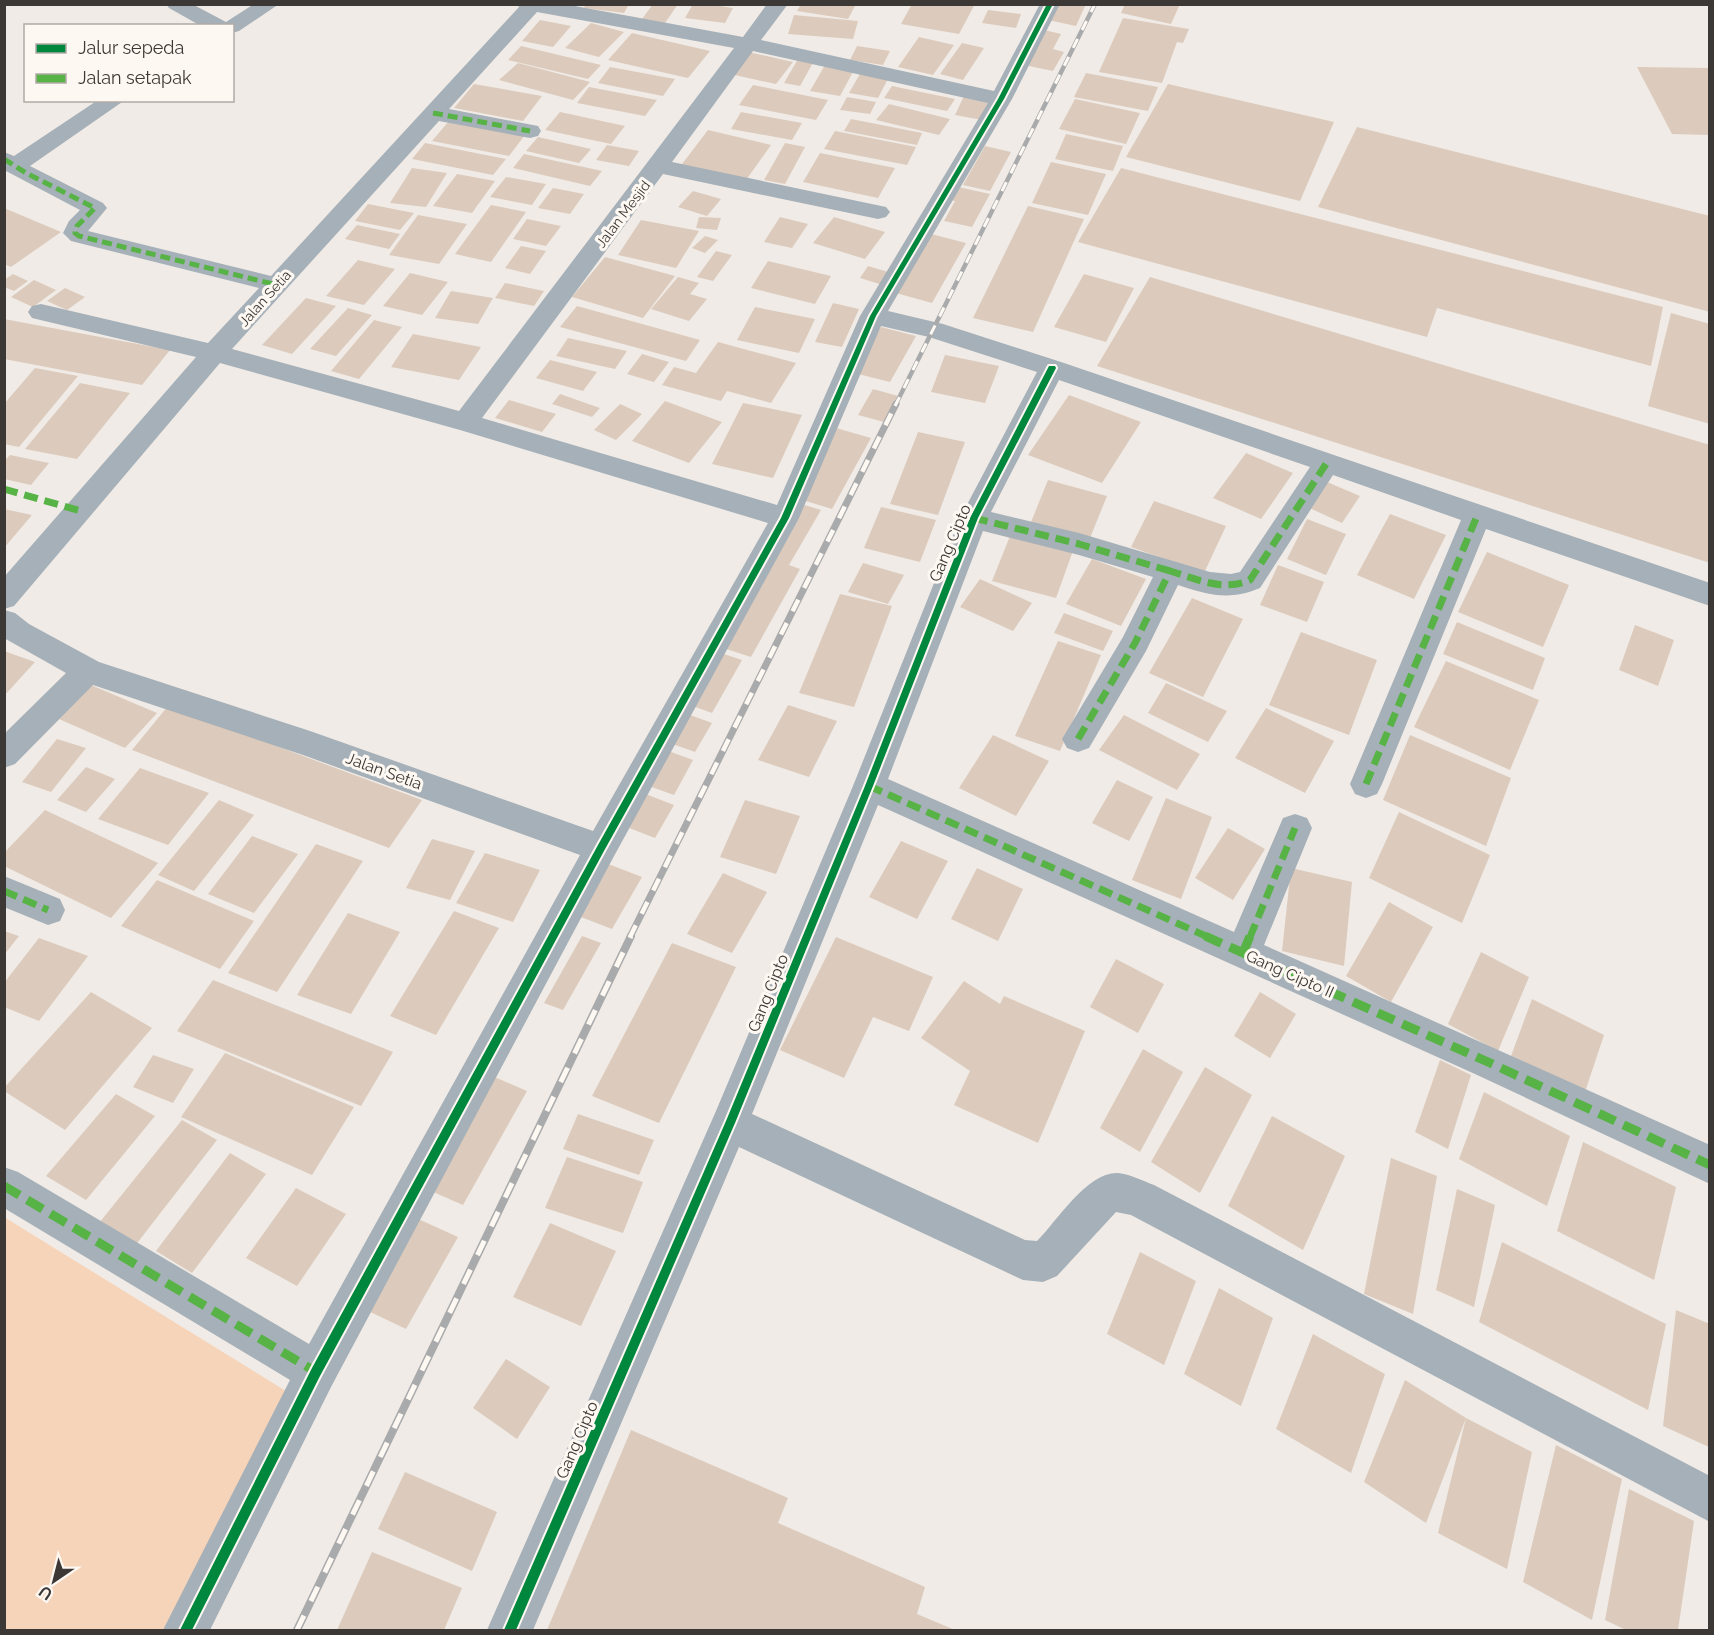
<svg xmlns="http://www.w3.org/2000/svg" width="1714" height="1635" viewBox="0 0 1714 1635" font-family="Raleway,sans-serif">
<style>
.green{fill:#f6d4b9}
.building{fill:#dccbbc}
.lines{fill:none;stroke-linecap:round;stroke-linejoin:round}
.minor{fill:#a6b0b8;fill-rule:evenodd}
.rail-far2-casing{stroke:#a9aaab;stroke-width:4.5}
.rail-far1-casing{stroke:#a9aaab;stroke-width:7}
.rail-casing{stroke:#a9aaab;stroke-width:8}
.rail-far2{stroke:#fef8f3;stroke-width:3;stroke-dasharray:10;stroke-linecap:butt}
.rail-far1{stroke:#fef8f3;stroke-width:4.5;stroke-dasharray:13;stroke-linecap:butt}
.rail{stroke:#fef8f3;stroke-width:5;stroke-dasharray:16;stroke-linecap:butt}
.quiet-far2{stroke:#57b346;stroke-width:5;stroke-dasharray:10 5;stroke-linecap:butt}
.quiet-far1{stroke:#57b346;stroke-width:7;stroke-dasharray:14 7;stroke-linecap:butt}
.quiet{stroke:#57b346;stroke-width:9;stroke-dasharray:18 9;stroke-linecap:butt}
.cycleway-casing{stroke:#fef8f3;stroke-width:4}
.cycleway{fill:#00873e;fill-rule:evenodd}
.labels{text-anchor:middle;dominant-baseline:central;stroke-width:6;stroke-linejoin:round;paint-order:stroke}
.far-street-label{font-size:14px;fill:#3c3835;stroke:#fef8f3}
.street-label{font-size:16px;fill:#3c3835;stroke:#fef8f3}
</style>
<rect width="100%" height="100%" fill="#f0ebe6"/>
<path class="green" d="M4 1217 294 1396 169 1630H5Z"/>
<path class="building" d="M586 4H629L624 13 584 8Z
M653 4H678L665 23 642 19Z
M693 4H706L733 8 725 23 685 18Z
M801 4H856L848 19 797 11Z
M912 4H975L959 34 901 24Z
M1056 4H1086L1076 26 1048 20Z
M1125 4H1180L1171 24 1121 13Z
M988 10 1021 14 1016 28 982 23Z
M794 15 858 21 853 39 788 34Z
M1123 18 1189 29 1183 43 1177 42 1162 83 1099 72Z
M540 20 571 26 553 47 522 41Z
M591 23 624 32 599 57 565 48Z
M1044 30 1061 34 1053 49 1064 52 1053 71 1024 65Z
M632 33 710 51 688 78 608 60Z
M919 37 954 45 933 75 898 67Z
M962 43 984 48 963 80 940 74Z
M521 46 601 65 588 79 508 60Z
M857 46 890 51 883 65 850 60Z
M748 52 793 62 776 84 730 74Z
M798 59 814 61 800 86 784 83Z
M518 63 590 82 573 100 499 80Z
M825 65 854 70 840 96 810 91Z
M610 67 675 79 663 96 598 83Z
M1637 67 1710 68V135L1672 134Z
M861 72 889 77 878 98 849 93Z
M1086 73 1158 87 1148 111 1074 97Z
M474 84 542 96 523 121 454 108Z
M1168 84 1334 122 1300 201 1126 157Z
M753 85 828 100 816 120 739 105Z
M892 86 955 99 947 111 884 98Z
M589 87 657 100 645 116 577 103Z
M964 96 991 101 982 120 955 115Z
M847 97 876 102 870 114 840 110Z
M1075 99 1140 113 1126 144 1059 129Z
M889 104 950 119 939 135 876 120Z
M560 112 625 126 611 144 545 130Z
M741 112 802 123 792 140 731 129Z
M851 119 922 133 917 145 844 131Z
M449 121 525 135 509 156 432 141Z
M1357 127 1710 216V312L1318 207Z
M708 130 771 145 744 183 679 168Z
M835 131 916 147 907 165 824 149Z
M1066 134 1123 146 1113 171 1055 159Z
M538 137 591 149 579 163 526 151Z
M425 143 506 159 493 175 412 159Z
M785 143 805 147 785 184 764 180Z
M607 145 639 151 629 166 596 160Z
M985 146 1011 152 990 191 963 185Z
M820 153 895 168 878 198 803 182Z
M524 154 602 171 590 186 513 168Z
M1051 162 1106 174 1088 215 1032 203Z
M412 168 447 173 426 207 390 203Z
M1121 168 1663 307 1651 366 1437 308 1427 337 1078 242Z
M457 174 495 181 472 213 433 206Z
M506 177 546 184 532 205 490 197Z
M954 186 990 194 972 227 944 221 955 201 947 199Z
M553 188 584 194 570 214 538 208Z
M693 191 721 199 707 216 678 207Z
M368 204 414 213 400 230 355 221Z
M491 205 526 212 491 262 455 254Z
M1028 206 1084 219 1033 332 973 318Z
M4 208 61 232 11 267 4 264Z
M418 215 467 224 439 264 389 255Z
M699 217 721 218 717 230 696 228Z
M780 217 808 224 792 248 764 242Z
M834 217 885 232 865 259 813 243Z
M527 219 561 226 546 246 513 239Z
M641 220 699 231 676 268 618 255Z
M357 225 400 234 389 249 345 239Z
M931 234 966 243 932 303 896 293Z
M705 236 718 240 705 253 692 248Z
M521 246 546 251 530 274 505 268Z
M716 251 732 255 713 281 697 277Z
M605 257 675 276 643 318 572 297Z
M358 260 395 269 364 305 326 296Z
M768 261 831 276 815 304 751 288Z
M868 266 895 274 886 286 860 278Z
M410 273 448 282 422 315 383 306Z
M13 274 28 281 14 291 4 287V280Z
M1084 274 1134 288 1106 342 1054 327Z
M678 277 699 283 690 294 707 299 689 321 651 309Z
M1150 277 1710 445V563L1097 366Z
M34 280 56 290 33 307 11 297Z
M505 283 544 291 534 306 495 298Z
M65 288 85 297 67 310 47 301Z
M451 291 493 298 478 324 435 318Z
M306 298 336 306 292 354 262 345Z
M833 303 859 309 842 347 815 342Z
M577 306 700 340 686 361 560 327Z
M755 307 815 319 799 353 737 340Z
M348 308 372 315 336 356 310 349Z
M1671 313 1710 324V424L1648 406Z
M4 319 170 350 142 385 4 359Z
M374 320 402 327 359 379 331 371Z
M881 327 916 336 890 382 854 373Z
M413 334 481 347 459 380 391 367Z
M568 338 627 351 615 369 556 356Z
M718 342 796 363 771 403 727 391 721 401 662 385 674 367 696 373Z
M642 354 669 362 654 382 627 374Z
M945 355 999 366 985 403 931 392Z
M550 360 597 372 583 391 536 378Z
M35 368 78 376 19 447 4 444V404Z
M80 383 130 393 77 459 25 449Z
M873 389 898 396 884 422 858 415Z
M560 394 600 408 592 417 552 404Z
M1069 395 1141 422 1102 483 1028 455Z
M509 400 556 414 542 432 495 418Z
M665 401 722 422 689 463 632 441Z
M743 403 802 415 773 478 712 464Z
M620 404 642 414 616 440 594 430Z
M836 428 871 438 832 509 796 498Z
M918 432 965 442 938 515 890 504Z
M1246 453 1293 473 1261 519 1213 498Z
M10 455 49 463 31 485 4 479V461Z
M1320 479 1360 496 1342 523 1303 505Z
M1048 480 1107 496 1088 543 1029 527Z
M1154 501 1226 526 1204 573 1131 547Z
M798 503 821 510 789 565 800 569 751 657 717 646Z
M881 507 936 520 920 562 864 548Z
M4 509 32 515 4 548Z
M1390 514 1446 535 1414 599 1357 575Z
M1307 519 1346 534 1326 575 1287 559Z
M1012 531 1074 548 1056 598 992 581Z
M1487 552 1569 585 1543 647 1458 612Z
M1092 559 1146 579 1121 626 1066 604Z
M863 563 904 575 888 604 848 592Z
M1278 565 1324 582 1307 622 1260 605Z
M980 579 1032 603 1013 631 960 607Z
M840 594 892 606 854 707 799 693Z
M1192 598 1243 619 1203 697 1149 673Z
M1064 613 1113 631 1103 651 1054 633Z
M1457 622 1545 658 1533 690 1443 654Z
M1635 625 1674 640 1658 686 1619 670Z
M1301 632 1377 660 1349 735 1269 705Z
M1058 641 1101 655 1060 751 1015 736Z
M4 651 35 662 4 696Z
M721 653 742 660 712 713 690 705Z
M1446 661 1539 700 1510 770 1414 727Z
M1166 683 1227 711 1208 742 1148 713Z
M91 685 157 713 125 748 59 719Z
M788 705 837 721 809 777 758 760Z
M168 706 422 800 389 848 132 750Z
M1266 708 1334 741 1305 793 1235 758Z
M682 712 712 723 695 752 664 741Z
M1124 715 1200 754 1177 790 1099 750Z
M993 735 1049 761 1016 816 959 788Z
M1410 735 1511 778 1486 846 1383 800Z
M57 739 86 748 51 792 22 782Z
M663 749 693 760 674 795 643 784Z
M86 767 115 779 86 812 57 800Z
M140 768 209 793 168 845 98 819Z
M1117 780 1153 797 1129 841 1092 823Z
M643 793 674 805 655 838 624 826Z
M1166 798 1212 817 1181 899 1132 880Z
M219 800 254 815 194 891 158 875Z
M745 800 800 816 776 874 720 857Z
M45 810 158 863 111 918 4 866V853Z
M1399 812 1490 855 1462 923 1369 878Z
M1228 828 1265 849 1233 900 1195 878Z
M252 836 298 854 254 913 208 894Z
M432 839 475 851 450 900 406 888Z
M901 841 948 861 917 919 869 897Z
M316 844 363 861 277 992 228 973Z
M485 853 540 870 513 922 456 903Z
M603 862 642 877 612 929 573 914Z
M977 868 1023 889 998 941 951 919Z
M1291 868 1352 882 1344 966 1282 951Z
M723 873 767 892 732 953 687 934Z
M157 880 254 921 220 969 121 926Z
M1389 902 1433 927 1391 1002 1346 976Z
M454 911 499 928 436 1035 390 1016Z
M348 913 400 932 351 1014 297 995Z
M4 931 19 936 4 955Z
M582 936 601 943 563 1010 544 1003Z
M836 937 933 977 909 1031 873 1017 844 1078 780 1050Z
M39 938 88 956 39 1021 4 1007V983Z
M672 943 736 967 659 1123 592 1096Z
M1481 952 1529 977 1498 1051 1448 1024Z
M1116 959 1164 984 1138 1033 1090 1007Z
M213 980 393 1052 361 1106 177 1031Z
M964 981 1000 1004 1004 996 1085 1031 1038 1143 954 1105 970 1071 921 1038Z
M91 992 152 1028 65 1130 4 1091V1088Z
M1260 992 1296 1014 1270 1058 1234 1036Z
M1532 999 1604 1035 1581 1104 1507 1067Z
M1143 1049 1183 1072 1140 1152 1100 1128Z
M225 1053 354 1107 312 1175 181 1117Z
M153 1055 194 1069 173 1103 133 1087Z
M1440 1060 1471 1075 1448 1149 1415 1132Z
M1205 1067 1252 1095 1200 1193 1151 1162Z
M490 1075 527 1091 463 1205 424 1188Z
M1484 1092 1570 1136 1547 1206 1459 1159Z
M116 1094 155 1116 86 1200 46 1176Z
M578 1114 654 1140 639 1175 563 1149Z
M1272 1116 1345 1156 1303 1250 1228 1206Z
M182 1120 217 1140 131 1251 95 1228Z
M1583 1142 1676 1187 1654 1280 1557 1231Z
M230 1153 266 1174 192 1273 156 1251Z
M567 1157 643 1182 623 1233 545 1208Z
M1391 1158 1437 1176 1413 1314 1364 1294Z
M296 1188 346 1214 297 1286 246 1258Z
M1457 1189 1495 1205 1474 1307 1436 1290Z
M416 1218 458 1237 406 1329 364 1309Z
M550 1223 616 1251 581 1326 513 1297Z
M1502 1242 1666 1324 1648 1410 1479 1322Z
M1140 1252 1196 1281 1164 1365 1107 1334Z
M1219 1288 1273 1318 1241 1406 1184 1374Z
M1676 1310 1710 1324 1709 1447 1663 1426Z
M1313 1334 1385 1374 1351 1473 1276 1429Z
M506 1359 550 1387 517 1439 473 1408Z
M1405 1380 1466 1418 1426 1523 1364 1482Z
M1466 1418 1532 1452 1507 1569 1438 1533Z
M631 1430 788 1498 778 1523 925 1587 917 1614 955 1630H547Z
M1556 1445 1622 1479 1592 1620 1523 1582Z
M405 1472 497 1512 472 1571 378 1529Z
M1629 1489 1694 1521 1678 1630H1626L1605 1620Z
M372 1552 462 1588 444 1630H337Z"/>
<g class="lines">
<path class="minor" d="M166 4H192L226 22 254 4H279L239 31 232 33V26H201L169 8Z
M517 4H564L743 37 767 4H788L761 40 994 91 1040 4H1060L1012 99 888 311 943 324 1061 362 1710 583V606L1486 529 1382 784 1377 794 1366 798 1355 794 1350 784 1461 520 1333 475 1260 588C1229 601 1209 595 1178 585L1146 651 1089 748 1078 752 1067 748 1062 739 1123 637 1153 577 1079 555 983 531 888 779 1234 932 1283 818 1295 814 1307 818 1312 828 1264 945 1710 1145V1184L1475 1074 878 805 752 1114 1025 1240 1037 1241C1057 1221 1087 1172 1118 1173 1130 1174 1143 1181 1154 1185L1710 1476V1522L1131 1215 1116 1212 1057 1276 1043 1282 1023 1280 739 1147 533 1630H487L716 1111 853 786 960 518 1037 372 929 337 881 326 799 518 613 858 331 1387 210 1630H163L290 1380 4 1208V1167L18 1172 309 1344 580 855 303 755 93 685 15 764 4 768V734L66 673 4 638V610L15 613 29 624 99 662 310 731 593 831 768 523 460 430 220 363 14 606 4 609V577L196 357 32 318 28 312 32 306 41 304 208 343 259 288 71 241 63 233 69 221 80 210 6 171 4 152 14 156 98 100H125L30 166 103 203 107 208 88 231 271 276 519 7ZM537 12 734 48 459 411 232 349 439 121 530 138 538 136 541 131 538 126 449 109ZM753 51 988 103 860 316 777 505 482 418 663 174 878 219 886 217 890 212 886 207 672 162ZM1059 380 1310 467 1240 572 1231 574 1210 572 1079 533 991 512Z
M4 876 60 899 65 910 60 921 48 925 4 907Z"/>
<g class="rail-far2-casing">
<path id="rail-far2" d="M895 406 1095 4"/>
</g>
<g class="rail-far1-casing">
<path id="rail-far1" d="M630 937 896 404"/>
</g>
<g class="rail-casing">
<path id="rail" d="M297 1630 631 936"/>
</g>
<use href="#rail-far2" class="rail-far2"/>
<use href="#rail-far1" class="rail-far1"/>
<use href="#rail" class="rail"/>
<path class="quiet-far2" d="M433 113 530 131
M4 159 26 173 95 208 77 226 75 233 79 236 277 285"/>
<path class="quiet-far1" d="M4 489 81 511
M974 518 1079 544 1170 571
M1078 739 1135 643 1170 571C1197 579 1223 592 1250 580L1326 464
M1366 784 1477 516
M869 786 1208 937
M4 891 48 910
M1250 937 1295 828"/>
<path class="quiet" d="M1205 936 1488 1062 1710 1165
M1243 953 1250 936
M4 1186 316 1372"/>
<g class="cycleway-casing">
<path id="cycleway" d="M1047 4H1053L1004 99 876 316 789 518 604 851 320 1376 192 1630H180L312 1368 598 845 781 518 870 316 998 99Z
M1049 366H1055L1056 368 978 518 873 786 735 1123 516 1630H504L726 1121 865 786 970 518Z"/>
</g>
<use href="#cycleway" class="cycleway"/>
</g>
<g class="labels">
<g class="far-street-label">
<text transform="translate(623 214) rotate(-53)">Jalan Mesjid</text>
<text transform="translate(265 298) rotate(-48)">Jalan Setia</text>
</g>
<g class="street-label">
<text transform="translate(950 543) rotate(-67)">Gang Cipto</text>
<text transform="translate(384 771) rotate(20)">Jalan Setia</text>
<text transform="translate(1290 974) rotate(24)">Gang Cipto II</text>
<text transform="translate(768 993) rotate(-68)">Gang Cipto</text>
<text transform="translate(577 1440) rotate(-67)">Gang Cipto</text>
</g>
</g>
<rect width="1714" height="1635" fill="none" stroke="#3c3835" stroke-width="12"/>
<rect x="24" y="24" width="210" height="78" fill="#fef8f3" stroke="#b0aba7" stroke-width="1.5"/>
<rect x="36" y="44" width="30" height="9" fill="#00873e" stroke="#b0aba7" stroke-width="1.5"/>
<text x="78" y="54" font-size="18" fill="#3c3835">Jalur sepeda</text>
<rect x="36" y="74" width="30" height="9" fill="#57b346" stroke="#b0aba7" stroke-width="1.5"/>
<text x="78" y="84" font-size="18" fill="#3c3835">Jalan setapak</text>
<g transform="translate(54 1581) rotate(215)" stroke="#fef8f3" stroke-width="4.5" paint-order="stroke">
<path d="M0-4.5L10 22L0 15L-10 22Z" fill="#3c3835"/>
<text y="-9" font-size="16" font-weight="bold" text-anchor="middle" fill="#3c3835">U</text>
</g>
</svg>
